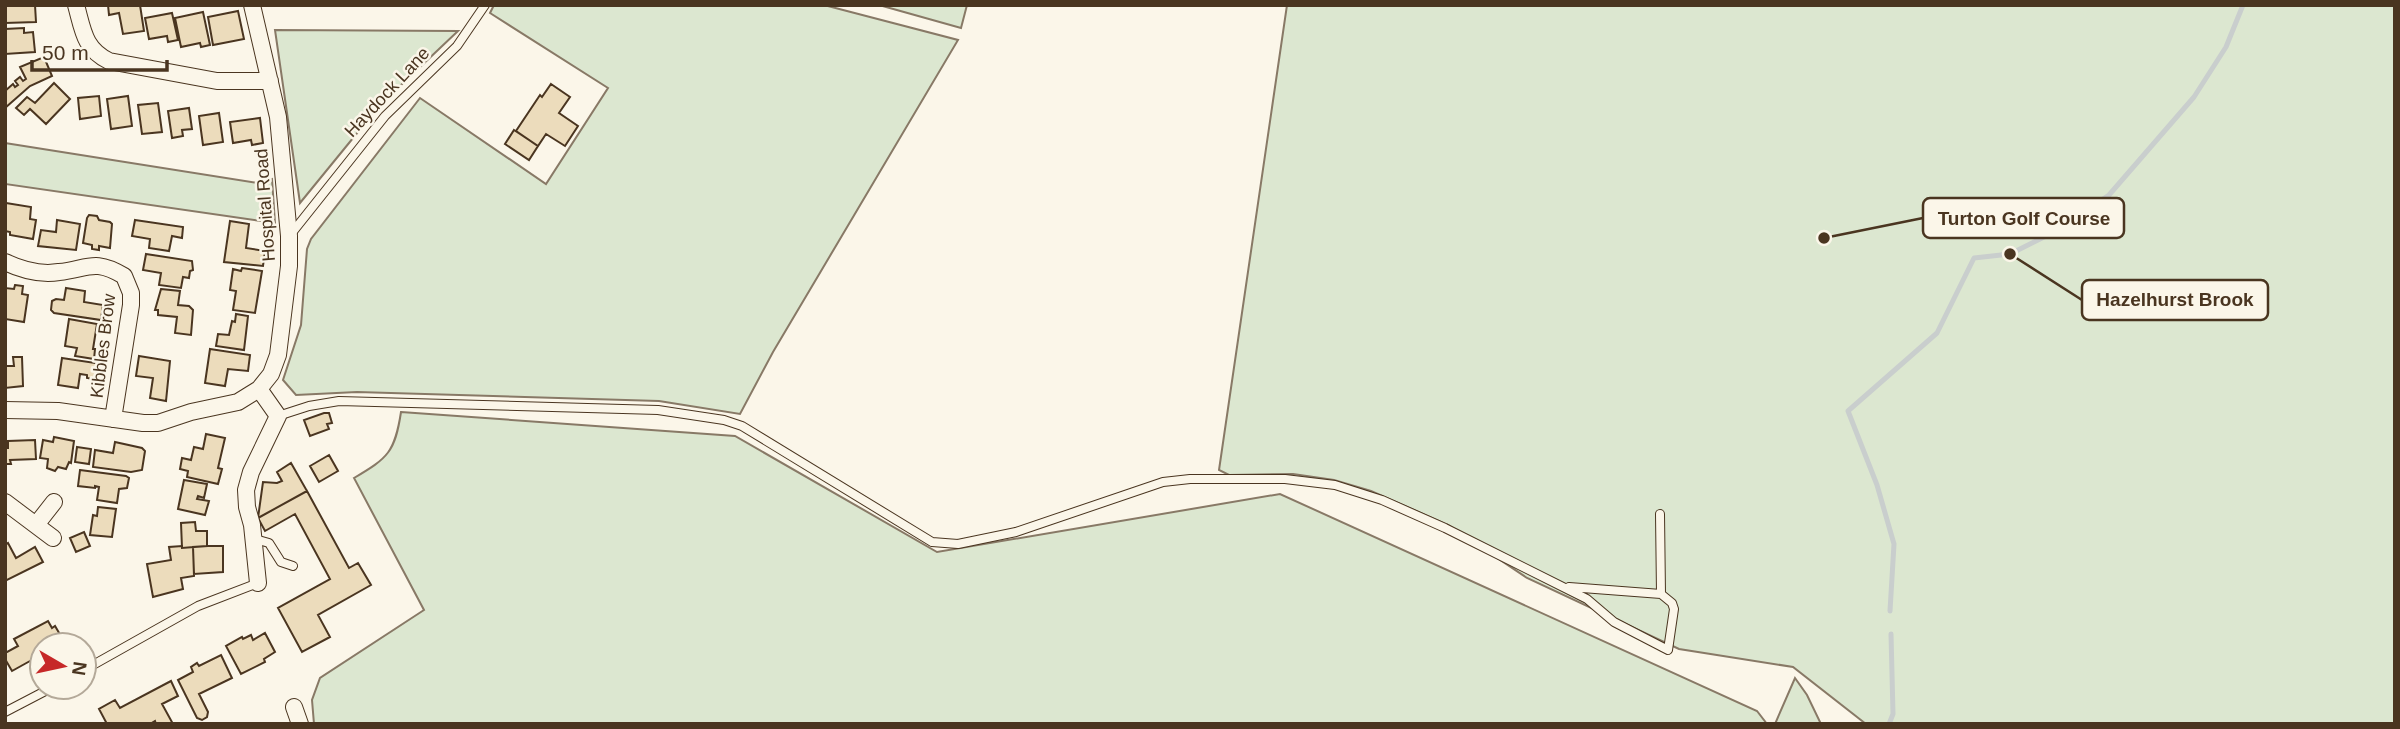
<svg xmlns="http://www.w3.org/2000/svg" width="2400" height="729" viewBox="0 0 2400 729" font-family="Helvetica,sans-serif">
<style>
.green{fill:#dce7d0;stroke:#887966;stroke-width:2}
.lines{fill:none;stroke-linecap:round;stroke-linejoin:round}
.stream{stroke:#c9cecd;stroke-width:5}
.building{fill:#ecdcbc;stroke:#4a3520;stroke-width:2}
.service-casing{stroke:#4a3520;stroke-width:10}
.minor-casing{stroke:#4a3520;stroke-width:18}
.service{stroke:#fbf6e9;stroke-width:8}
.minor{stroke:#fbf6e9;stroke-width:16}
.labels{text-anchor:middle;dominant-baseline:central;stroke-width:5;stroke-linejoin:round;paint-order:stroke}
.street-label{font-size:18px;fill:#4a3520;stroke:#fbf6e9}
.leader{fill:none;stroke:#4a3520;stroke-width:2.5}
.callout-dot{fill:#4a3520;stroke:#fbf6e9;stroke-width:2.5}
.callout{fill:#fbf6e9;stroke:#4a3520;stroke-width:2.5}
.callout-label{font-size:19px;text-anchor:middle;font-weight:bold;fill:#4a3520}
</style>
<rect width="100%" height="100%" fill="#fbf6e9"/>
<path class="green" d="M494 5H824L958 40 773 352 740 414 659 401 357 392 296 395 283 380 301 325 307 249 311 239 420 98 546 184 608 88 490 13Z
M879 5H967L961 28Z
M1287 5H2395V724H1866L1793 667 1679 649 1527 578 1448 525 1371 491 1334 480 1293 474 1229 475 1219 470Z
M275 30 458 31 380 105 300 203Z
M5 143 258 183 272 179 275 223 5 184Z
M401 412 735 436 937 552 1280 494 1757 711 1767 724H314L312 700 320 678 424 610 354 478C388 458 395 452 401 412Z
M1795 678 1807 695 1821 724H1775Z"/>
<g class="lines">
<path class="stream" d="M1890 611 1894 544 1877 485 1848 411 1937 333 1974 258 2010 254 2052 233 2109 195 2194 97 2226 47 2243 5
M1889 724 1893 714 1891 634"/>
</g>
<path class="building" d="M5 5H35L36 22 5 23Z
M108 5H140L144 31 123 34 119 13 109 15Z
M238 11 244 39 213 45 208 17Z
M203 12 210 45 201 47 200 43 181 47 175 18Z
M172 13 178 40 168 42 167 36 149 39 145 18Z
M24 28V33L33 32 35 52 5 54V29Z
M44 57 52 76 30 86 5 108V91L13 84 15 87 18 85 15 81 20 77 23 81 26 79 20 67Z
M54 83 70 99 46 124 30 109 24 115 16 108 27 97 35 103Z
M551 84 570 97 559 113 578 126 565 146 546 134 538 146 516 131 540 95 542 97Z
M99 96 101 116 80 119 78 98Z
M128 96 132 126 111 129 107 99Z
M158 103 162 132 142 134 138 105Z
M189 108 192 129 182 130 183 136 172 138 168 111Z
M219 113 223 142 203 145 199 116Z
M260 118 263 143 252 145 251 140 233 143 230 122Z
M514 130 538 146 529 160 505 144Z
M6 203 31 207 30 219 36 220 33 239 10 235V232L5 231Z
M89 215 97 216 99 220 110 222 112 224 110 248 99 246V250L92 249V245L83 243 87 218Z
M57 220 80 224 76 250 38 246 41 230 56 232Z
M135 220 183 227 182 238 172 236 169 251 149 248 150 239 132 236Z
M230 221 249 224 246 248 265 251 263 266 224 262Z
M146 254 192 261 193 270 190 271 189 278 183 277 181 288 159 285 161 273 143 270Z
M242 268 262 271 255 313 233 310 236 291 230 290 233 269 241 271Z
M15 285 23 286 22 294 28 295 24 322 5 319V288L14 289Z
M66 288 85 291 84 302 103 305 101 320 54 313 51 310 52 301 56 299 64 300Z
M161 289 180 291 178 305 189 306 193 310 191 335 175 333 177 317 158 315V310H155Z
M236 314 248 316 244 350 216 346 218 334 229 335 232 321 235 322Z
M69 319 97 324 93 349H95L94 359 75 356 77 348 65 346Z
M210 349 250 355 248 371 228 369 225 386 205 383Z
M139 356 170 361 166 401 150 398 153 378 136 376Z
M13 357H22L23 386 5 388V366H14Z
M62 358 102 364 99 380 87 378V375L80 374 78 388 58 385Z
M324 413H329L332 423 327 424 329 429 310 436 304 420Z
M206 434 225 438 218 468 222 469 218 484 187 477 188 471 180 469 182 458 191 460 194 447 203 449Z
M54 437 74 441 71 463 69 462 66 469 58 467 55 471 47 468 48 459 40 458 43 440 53 442Z
M35 440 36 459 10 460 11 464H5V448H8V441Z
M115 442 142 448 145 451 142 470 131 472 93 467 95 450 113 453Z
M77 447 91 449 89 464 75 462Z
M329 455 338 471 319 482 310 466Z
M291 463 307 491 258 518 263 482 277 483 282 481 277 472Z
M80 470 126 476 129 478 127 488 119 489 117 503 97 500 99 487 95 486V488L78 486Z
M184 480 207 484 204 498 198 496 197 499 209 501 205 515 178 509Z
M307 491 349 568 358 563 371 585 318 615 330 637 302 652 278 608 330 579 295 514 265 531 258 518Z
M98 507 116 509 112 537 90 535 93 515 97 516Z
M195 522 196 531H207V546L182 548 181 523Z
M84 532 90 546 76 552 70 538Z
M8 543 16 558 35 547 43 562 5 581V545Z
M182 546V548L193 547 194 576 181 578 183 589 153 597 147 564 171 560 169 547Z
M207 546H223V572L194 574 193 547Z
M48 621 52 628 55 626 65 643 61 645H42V661L39 656 12 671 5 659V653L18 646 14 639Z
M265 633 275 652 264 659 265 662 241 674 226 646 242 637 243 639 251 635 253 640Z
M221 655 232 678 199 694 208 712 207 717 202 720 197 718 178 680 193 672 191 667 197 663 199 666Z
M171 681 178 696 162 704 173 724H156L155 721 150 724H107L99 709 115 700 120 708Z"/>
<g class="lines">
<g class="service-casing">
<path id="service" d="M291 234 385 116 457 46 485 5
M278 416 309 406 339 401 658 410 724 420 742 426 932 542 958 544 1016 532 1163 482 1190 479H1285L1335 485 1382 500 1445 528 1587 599 1614 622 1668 650 1674 609 1672 603 1661 594 1660 514
M255 539 269 543 281 562 293 566
M1569 587 1661 594
M84 670 198 606 258 583
M5 712 53 687"/>
</g>
<g class="minor-casing">
<path id="minor" d="M76 5C83 30 84 49 109 61L217 81H270
M5 262C22 270 41 275 59 272 88 269 94 258 124 276L131 293V305L113 419
M5 410 58 411 143 423H158L191 412 238 402 259 389 271 374 278 355 289 266V236L278 117 252 5
M5 502 53 538
M36 525 54 502
M258 583 252 525 247 507 246 490 251 472 278 416 259 389
M294 707 300 724"/>
</g>
<use href="#service" class="service"/>
<use href="#minor" class="minor"/>
</g>
<g class="labels">
<g class="street-label">
<text transform="translate(387 92) rotate(-47)">Haydock Lane</text>
<text transform="translate(265 205) rotate(-94)">Hospital Road</text>
<text transform="translate(103 346) rotate(-83)">Kibbles Brow</text>
</g>
</g>
<path class="leader" d="M1824 238L1923 218M2010 254L2082 300"/>
<g class="callout-dot">
<circle cx="1824" cy="238" r="7"/>
<circle cx="2010" cy="254" r="7"/>
</g>
<g class="callout">
<rect x="1923" y="198" width="201" height="40" rx="7"/>
<rect x="2082" y="280" width="186" height="40" rx="7"/>
</g>
<g class="callout-label">
<text x="2024" y="225">Turton Golf Course</text>
<text x="2175" y="306">Hazelhurst Brook</text>
</g>
<rect width="2400" height="729" fill="none" stroke="#4a3520" stroke-width="14"/>
<g transform="translate(63 666) rotate(99)"><circle r="33" fill="#fbf6e9" stroke="#b4a999" stroke-width="2"/>
<path d="M0-5L12 26L0 18L-12 26Z" fill="#c62828"/>
<text y="-10" font-size="19" font-weight="bold" text-anchor="middle" fill="#4a3520">N</text>
</g>
<path d="M32 60v10h135v-10" fill="none" stroke="#4a3520" stroke-width="3.5"/>
<text x="42" y="60" font-size="21" fill="#4a3520" stroke="#fbf6e9" stroke-width="5" paint-order="stroke">50 m</text>
</svg>
